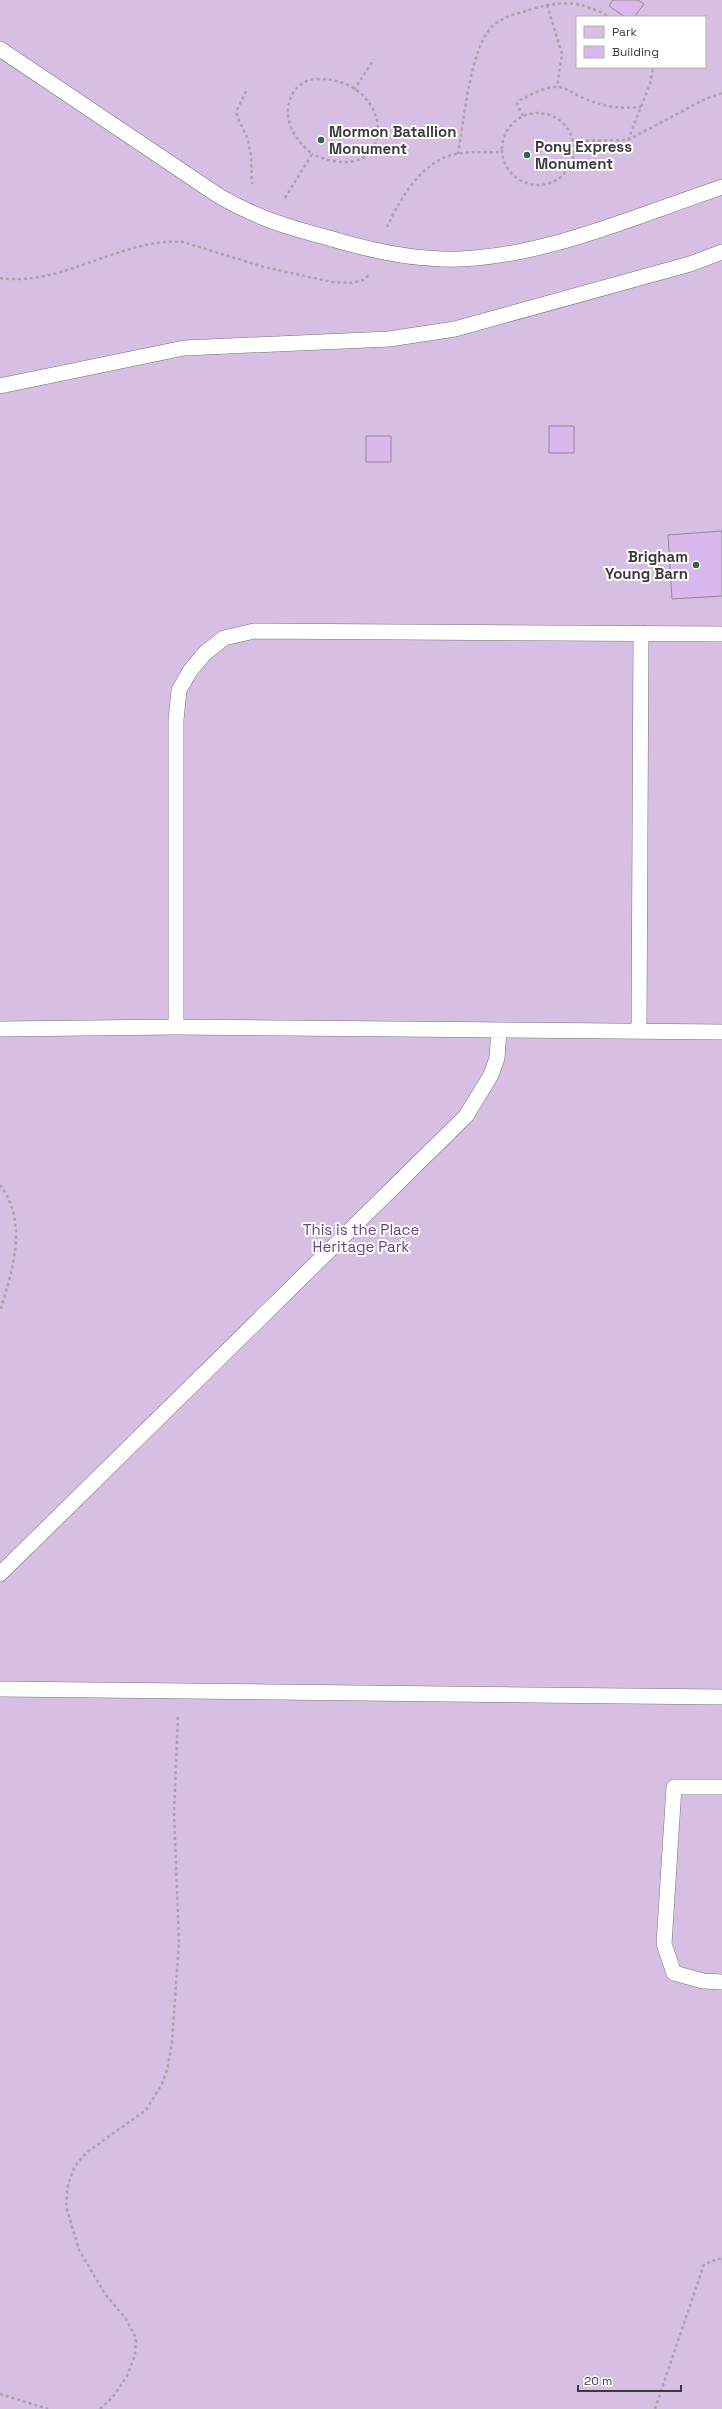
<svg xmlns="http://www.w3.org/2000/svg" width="722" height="2409" viewBox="0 0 722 2409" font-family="'Space Grotesk',sans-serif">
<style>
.green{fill:#d7bfe4;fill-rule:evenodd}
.building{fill:#dab8ee;stroke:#908994}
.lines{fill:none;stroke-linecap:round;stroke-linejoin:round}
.service-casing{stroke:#77717b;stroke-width:16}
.path{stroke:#aaa3ad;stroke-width:2.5;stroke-dasharray:3 3;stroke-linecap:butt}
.service{stroke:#fff;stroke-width:15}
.poi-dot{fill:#2d654d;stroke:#fff;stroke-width:1.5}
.labels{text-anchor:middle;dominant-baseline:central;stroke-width:4;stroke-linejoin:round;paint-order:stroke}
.poi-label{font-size:15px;font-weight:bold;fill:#3d3a3f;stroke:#fff;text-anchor:start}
.park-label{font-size:15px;fill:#6c4182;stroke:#fff}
</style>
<rect width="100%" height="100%" fill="#e5dde9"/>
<path class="green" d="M0 0H722V2409H0ZM577 17H705V67H577Z"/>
<path class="building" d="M613 0H638L644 4 634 17H625L609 6Z
M549 426H574V453H549Z
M366 436H391V462H366Z
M722 531V596L672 599 668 535Z"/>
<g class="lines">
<g class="service-casing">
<path id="service" d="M0 49 219 196C257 218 287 227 329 238 365 249 403 258 442 259 534 262 635 216 722 187
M0 386 184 348 389 339 455 329 690 264 722 252
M176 1027V720L179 690 190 671 205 653 224 638 254 631 722 634
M0 1029 176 1027 722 1032
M639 1031 641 633
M0 1574 466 1116 491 1075 497 1058 499 1030
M0 1689 722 1697
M722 1787H674L664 1944 674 1973 703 1981 722 1982"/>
</g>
<path class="path" d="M547 5 562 54 557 87
M354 90 374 59
M246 91 237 110V116L247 137 251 155 252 184
M502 149a36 36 0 1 1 72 0a36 36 0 1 1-72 0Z
M523 116 517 104 520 100C531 95 545 86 558 87 568 88 575 95 583 98 604 107 619 109 641 107
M628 140 650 84 653 67
M574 141 628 140 705 99 722 93
M458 154C464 122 470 43 495 24 507 15 521 13 535 8 567 0 582 2 610 17
M285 198 312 154C303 146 294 137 290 125 283 104 294 79 318 79 398 78 400 193 312 154
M387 227C399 201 416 171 443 158 460 150 483 153 501 152
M0 278C63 287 123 237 183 242L264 267 332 282 352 283 363 280 369 275
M0 1185C29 1224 12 1270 0 1312
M0 2394 48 2409
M100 2409 112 2398 127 2376 135 2355 136 2338 126 2319 105 2294 79 2250 66 2206 68 2184 75 2166 86 2153 146 2110 162 2084 167 2070 172 2043 179 1942 174 1813 178 1716
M655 2409 704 2264 722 2258"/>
<use href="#service" class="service"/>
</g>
<g class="poi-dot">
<circle cx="321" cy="140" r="4"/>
<circle cx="527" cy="155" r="4"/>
<circle cx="696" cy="565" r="4"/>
</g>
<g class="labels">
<g class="poi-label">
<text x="329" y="131">Mormon Batallion<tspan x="329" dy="17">Monument</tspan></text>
<text x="535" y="146">Pony Express<tspan x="535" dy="17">Monument</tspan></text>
<text x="688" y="556" text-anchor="end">Brigham<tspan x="688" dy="17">Young Barn</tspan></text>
</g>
<g class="park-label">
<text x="361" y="1229">This is the Place<tspan x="361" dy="17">Heritage Park</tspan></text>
</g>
</g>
<rect x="576" y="16" width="130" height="52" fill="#ffffff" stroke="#b1b0b2"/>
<rect x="584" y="26" width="20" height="12" fill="#d7bfe4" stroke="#b1b0b2"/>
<text x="612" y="36" font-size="12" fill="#3d3a3f">Park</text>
<rect x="584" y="46" width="20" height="12" fill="#dab8ee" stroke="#b1b0b2"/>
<text x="612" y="56" font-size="12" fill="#3d3a3f">Building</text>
<path d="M578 2385v6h103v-6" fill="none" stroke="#3d3a3f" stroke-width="2"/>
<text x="584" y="2385" font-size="12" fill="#3d3a3f" stroke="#ffffff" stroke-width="3" paint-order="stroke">20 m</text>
</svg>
